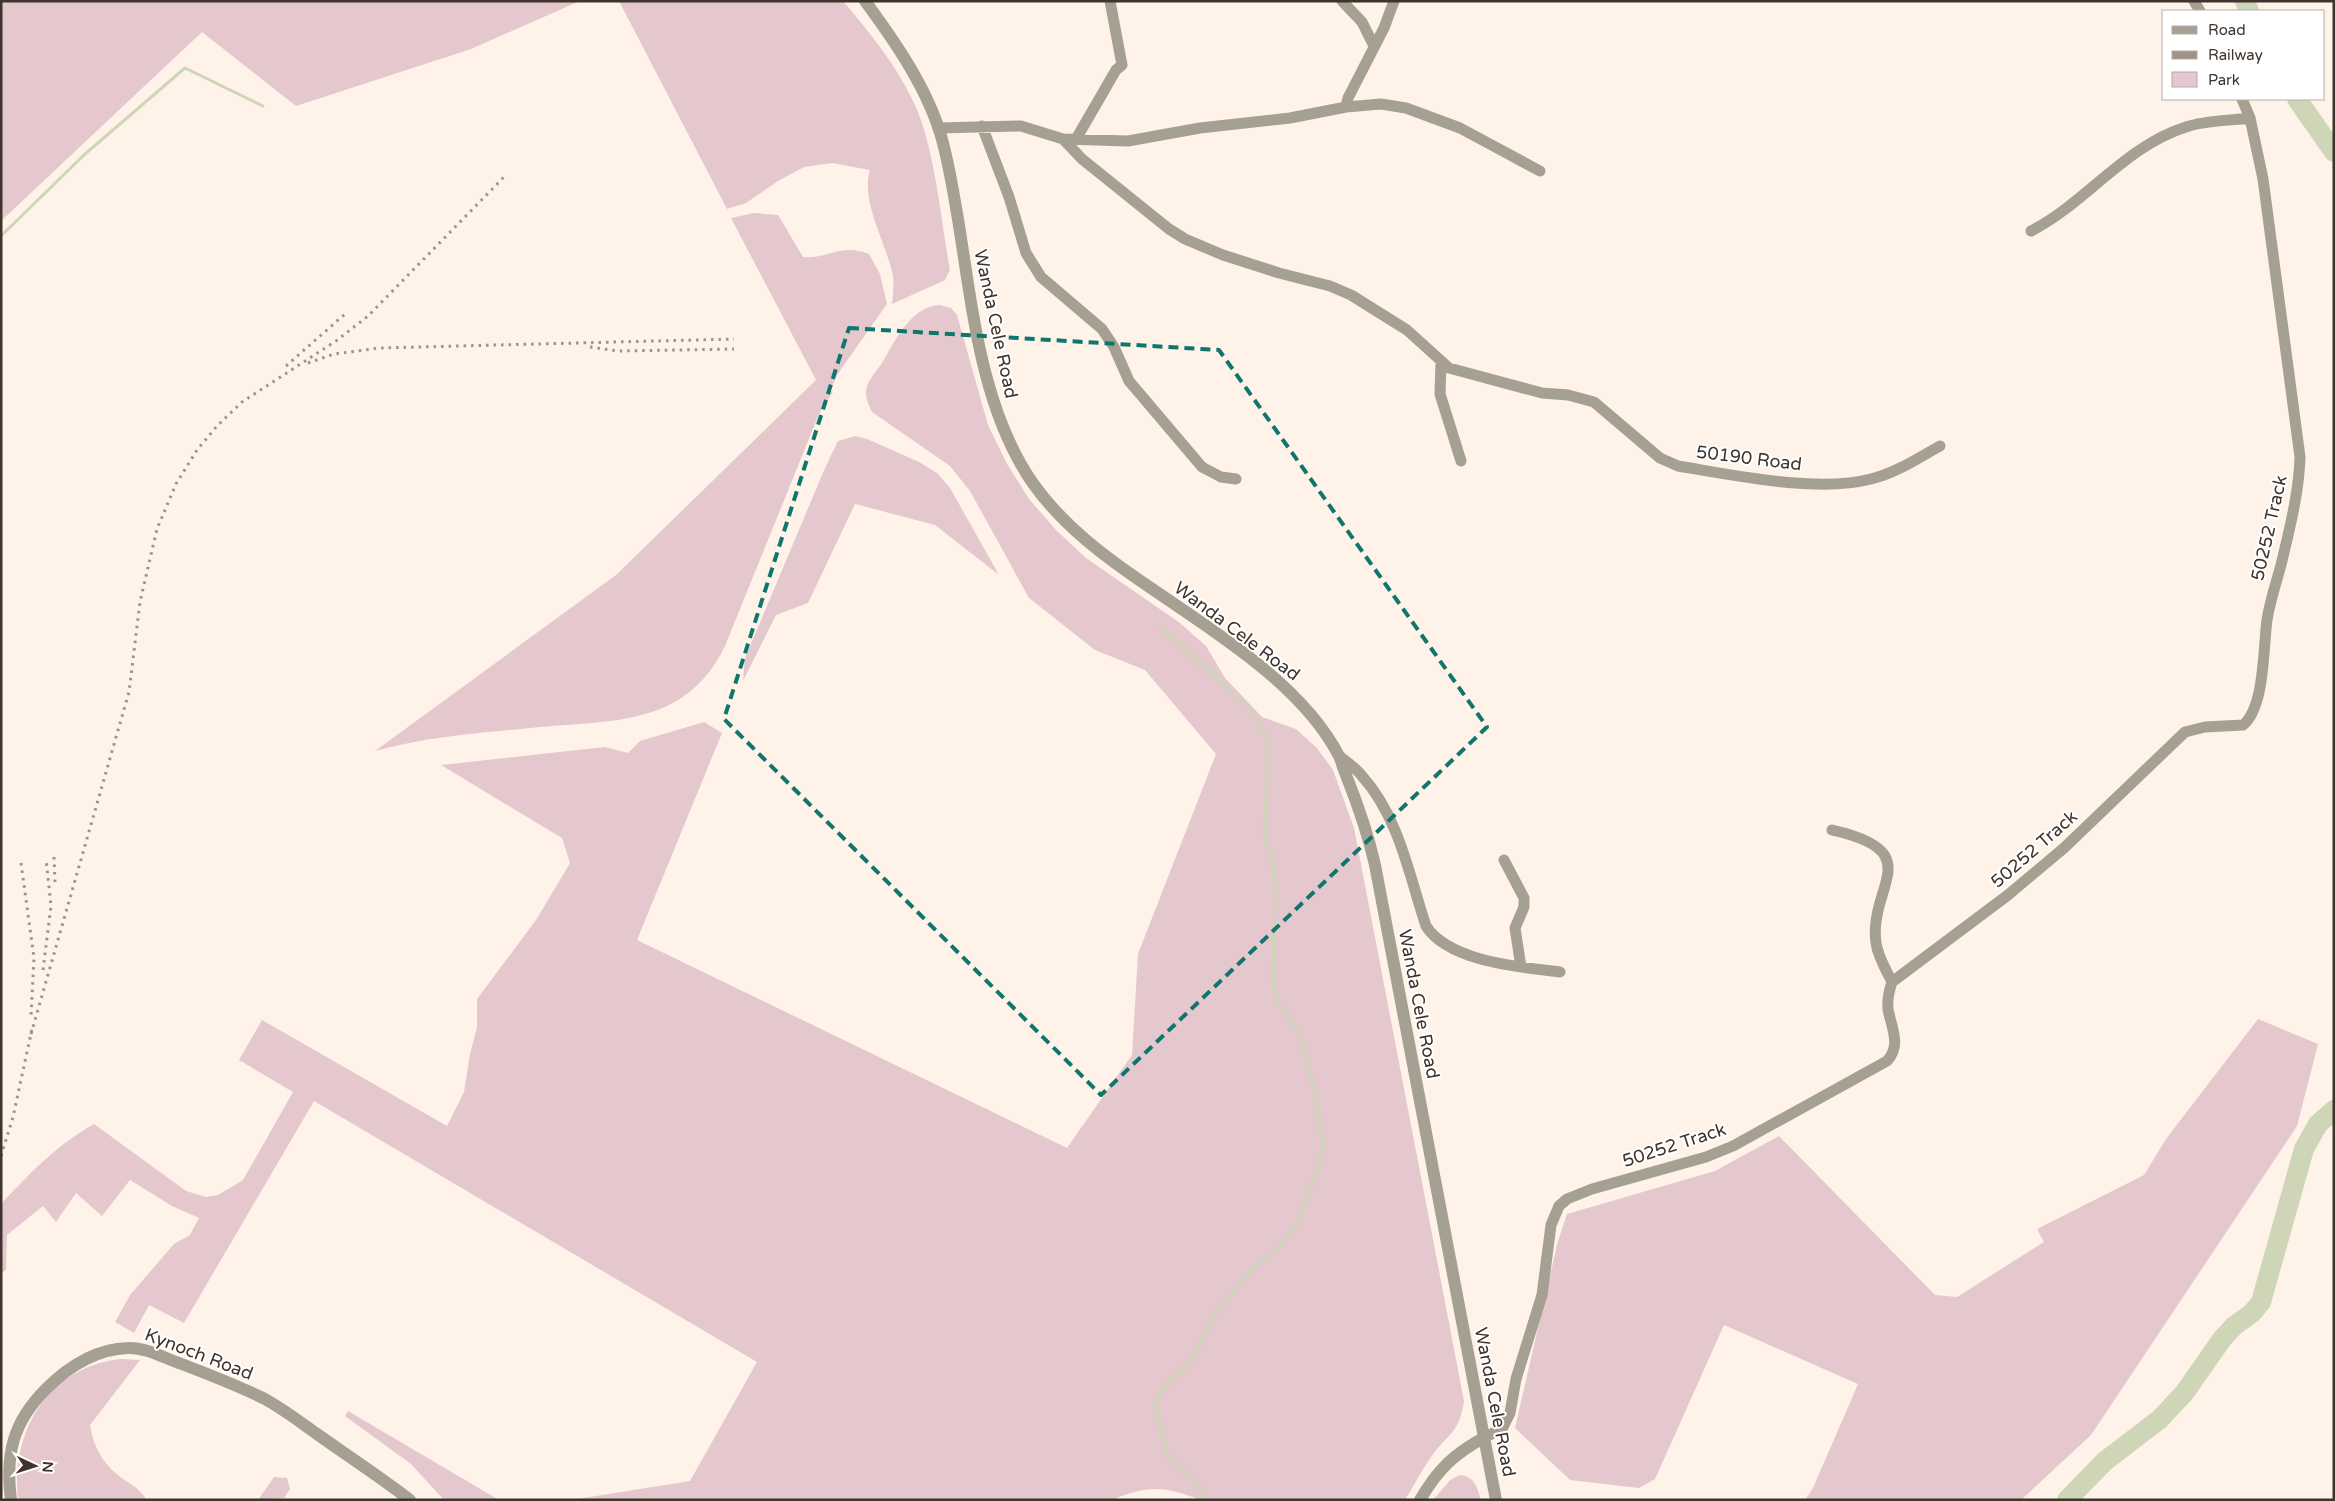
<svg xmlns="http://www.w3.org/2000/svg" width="2335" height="1501" viewBox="0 0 2335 1501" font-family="'Varela Round',sans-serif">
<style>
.green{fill:#e5c7ce}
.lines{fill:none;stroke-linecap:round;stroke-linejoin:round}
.stream{stroke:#cfd6b7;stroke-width:3}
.river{stroke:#cfd6b7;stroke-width:20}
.minor{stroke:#a6a093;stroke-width:11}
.tertiary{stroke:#a6a093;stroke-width:12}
.rail{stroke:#9e9289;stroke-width:3;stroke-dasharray:2.5 5;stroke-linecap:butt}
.marked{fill:none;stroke:#0f766e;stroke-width:4;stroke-dasharray:10 6;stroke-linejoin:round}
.labels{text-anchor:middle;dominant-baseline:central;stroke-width:4;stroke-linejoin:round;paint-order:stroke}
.street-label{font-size:18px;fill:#3f332b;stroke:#fff}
</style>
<rect width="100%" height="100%" fill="#fef2e9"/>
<path class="green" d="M1 1H580L471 49 296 106 202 32 1 221Z
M619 1H843C871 34 897 66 915 105 935 149 941 221 950 270L945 280 892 304C893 295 894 285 893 276 887 245 860 201 870 170L832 163 804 167 778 181 746 203 727 209Z
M754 213 778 215 803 257C829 259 840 243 869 254L880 274 887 304 839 372 830 390 833 392 819 414 725 646C713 671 696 691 671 704 636 722 591 723 552 726 493 732 432 735 375 751L616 575 816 380 731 218Z
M940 305 951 308 957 315 988 425 1007 464 1029 499 1056 530 1086 558 1180 623 1206 646 1225 678 1262 717 1296 729 1317 748 1333 770 1354 828 1464 1401C1459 1434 1448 1433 1431 1457 1422 1470 1414 1485 1405 1500H1200C1164 1486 1148 1485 1112 1500H571L690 1481 757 1362 314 1101 184 1323 149 1305 134 1333 115 1322 130 1295 174 1244 190 1235 199 1218 172 1206 130 1180 102 1216 76 1193 56 1222 43 1206 7 1235 6 1270 1 1273V1204C30 1173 57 1145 94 1124L186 1191 206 1197 218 1195 243 1180 293 1092 239 1060 262 1020 447 1126 464 1092 470 1054 477 1027V999L536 920 570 863 562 838 441 765 605 747 628 753 640 741 704 722 722 733 637 940 1067 1148 1132 1055 1138 954 1216 754 1145 670 1095 650 1029 598 970 491 950 466 872 412C868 404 864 395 867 386 870 378 877 370 882 363 895 341 911 306 940 305Z
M855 436 867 439 919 462 937 473 950 488 999 575 935 525 855 504 808 603 776 615 743 681 745 658 825 468 838 441Z
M2258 1019 2318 1044 2297 1126 2091 1435 2021 1500H1805L1813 1488 1858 1384 1724 1325 1655 1479 1639 1488 1570 1480 1515 1428 1558 1241 1567 1214 1715 1171 1779 1136 1935 1295 1957 1297 2044 1242 2037 1229 2144 1175 2166 1139Z
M120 1359 140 1360 90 1425C93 1447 104 1466 123 1479 133 1485 140 1490 147 1500H18C11 1431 47 1368 120 1359Z
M348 1411 499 1500H444L411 1464 345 1416Z
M1460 1475C1475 1477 1477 1487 1481 1500H1433L1450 1480Z
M274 1477 287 1478 290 1489 284 1498 258 1500Z"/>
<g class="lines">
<path class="stream" d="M1 236 85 154 185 68 263 106
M1160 627 1253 711 1268 740 1265 827 1266 843 1272 858 1275 885 1273 979 1278 1003 1300 1035 1303 1045 1314 1090 1323 1145 1321 1161 1296 1226 1277 1250 1257 1265 1237 1287 1214 1316 1200 1346 1186 1367 1172 1378 1158 1397 1155 1406 1168 1457 1193 1478 1206 1500"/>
<path class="river" d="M2245 1 2249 11
M2297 99 2334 152
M2067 1500 2105 1461 2160 1419 2185 1392 2222 1339 2234 1326 2252 1313 2261 1302 2304 1149 2318 1124 2334 1110"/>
<path class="minor" d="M1342 1 1362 22 1374 46
M2194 1 2200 11
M1346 107 1348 98 1384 28 1394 1
M982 126 1009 197 1026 253 1041 277 1102 329 1114 347 1129 381 1202 467 1221 477 1236 479
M938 128 1021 126 1063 139 1128 141 1200 128 1290 118 1346 107 1381 104 1406 108 1460 128 1540 171
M1063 139 1082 159 1169 229 1185 239 1223 255 1279 273 1330 286 1351 295 1407 330 1449 368 1542 393 1568 395 1594 402 1660 458 1678 466C1733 475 1817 493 1871 479 1896 473 1918 458 1940 446
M1076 139 1116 70 1122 65 1110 1
M2031 231C2086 203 2125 146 2186 127 2206 120 2229 121 2250 118
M1441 362 1440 394 1461 461
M1339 756C1347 762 1356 768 1362 776 1399 817 1409 875 1426 926 1449 962 1521 967 1560 972
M1832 830C1930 852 1868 886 1876 943 1878 957 1886 970 1892 982
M1504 860 1524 898V907L1515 928 1521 967
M1485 1437 1502 1429 1510 1413 1516 1379 1542 1295 1551 1225 1559 1206 1567 1199 1592 1189 1706 1157 1733 1146 1887 1061C1902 1045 1891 1027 1888 1009 1887 999 1889 991 1892 982L2008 895 2064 848 2185 732 2205 727 2243 725C2265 707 2263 648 2267 620 2270 600 2277 581 2282 561 2290 527 2299 492 2300 457L2263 179 2250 118 2242 99"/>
<path class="tertiary" d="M865 1C896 43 930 92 943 143 971 252 967 387 1032 482 1062 525 1105 557 1148 586 1213 631 1302 684 1339 756 1342 762 1343 769 1346 775 1358 805 1368 834 1375 865L1496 1500
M11 1500C5 1454 13 1422 46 1389 68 1367 95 1349 128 1348 145 1347 164 1358 179 1363 208 1374 236 1385 263 1398 282 1408 300 1422 317 1434 348 1456 380 1477 410 1500
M1420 1500C1438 1469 1454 1454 1485 1437"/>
<path class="rail" d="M590 347 618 351 734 349
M308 363 334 354 380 348 734 339
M286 366 345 314
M54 857 55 882
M21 863 34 958 31 1016
M43 970 51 906 46 859
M31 1034 129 692 140 602 157 529 176 484 197 450 217 426 242 402 336 341 368 316 505 176
M1 1156 13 1117 32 1029"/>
</g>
<path class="marked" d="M849 328 1219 350 1487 727 1101 1095 724 719Z"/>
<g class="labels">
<g class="street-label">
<text transform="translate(996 324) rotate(78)">Wanda Cele Road</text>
<text transform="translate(1749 458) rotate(7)">50190 Road</text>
<text transform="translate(2269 528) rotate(-77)">50252 Track</text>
<text transform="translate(1237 631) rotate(37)">Wanda Cele Road</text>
<text transform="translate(2034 849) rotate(-41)">50252 Track</text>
<text transform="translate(1419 1004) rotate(79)">Wanda Cele Road</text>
<text transform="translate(1674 1145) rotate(-18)">50252 Track</text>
<text transform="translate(199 1354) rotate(21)">Kynoch Road</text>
<text transform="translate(1495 1402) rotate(79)">Wanda Cele Road</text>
</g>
</g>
<rect width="2335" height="1501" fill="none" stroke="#3f332b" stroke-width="5"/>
<rect x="2162" y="10" width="162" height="90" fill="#ffffff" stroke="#b2adaa"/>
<rect x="2172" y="26" width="25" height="8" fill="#a6a093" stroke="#b2adaa"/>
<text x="2208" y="35" font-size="15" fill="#3f332b">Road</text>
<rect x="2172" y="51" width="25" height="8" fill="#9e9289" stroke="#b2adaa"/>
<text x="2208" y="60" font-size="15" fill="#3f332b">Railway</text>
<rect x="2172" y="72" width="25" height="15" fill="#e5c7ce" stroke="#b2adaa"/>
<text x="2208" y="85" font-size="15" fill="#3f332b">Park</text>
<g transform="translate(35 1466) rotate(94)" stroke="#ffffff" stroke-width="4" paint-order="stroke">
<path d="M0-4L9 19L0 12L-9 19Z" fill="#3f332b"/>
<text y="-8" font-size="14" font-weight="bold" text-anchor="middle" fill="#3f332b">N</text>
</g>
</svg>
